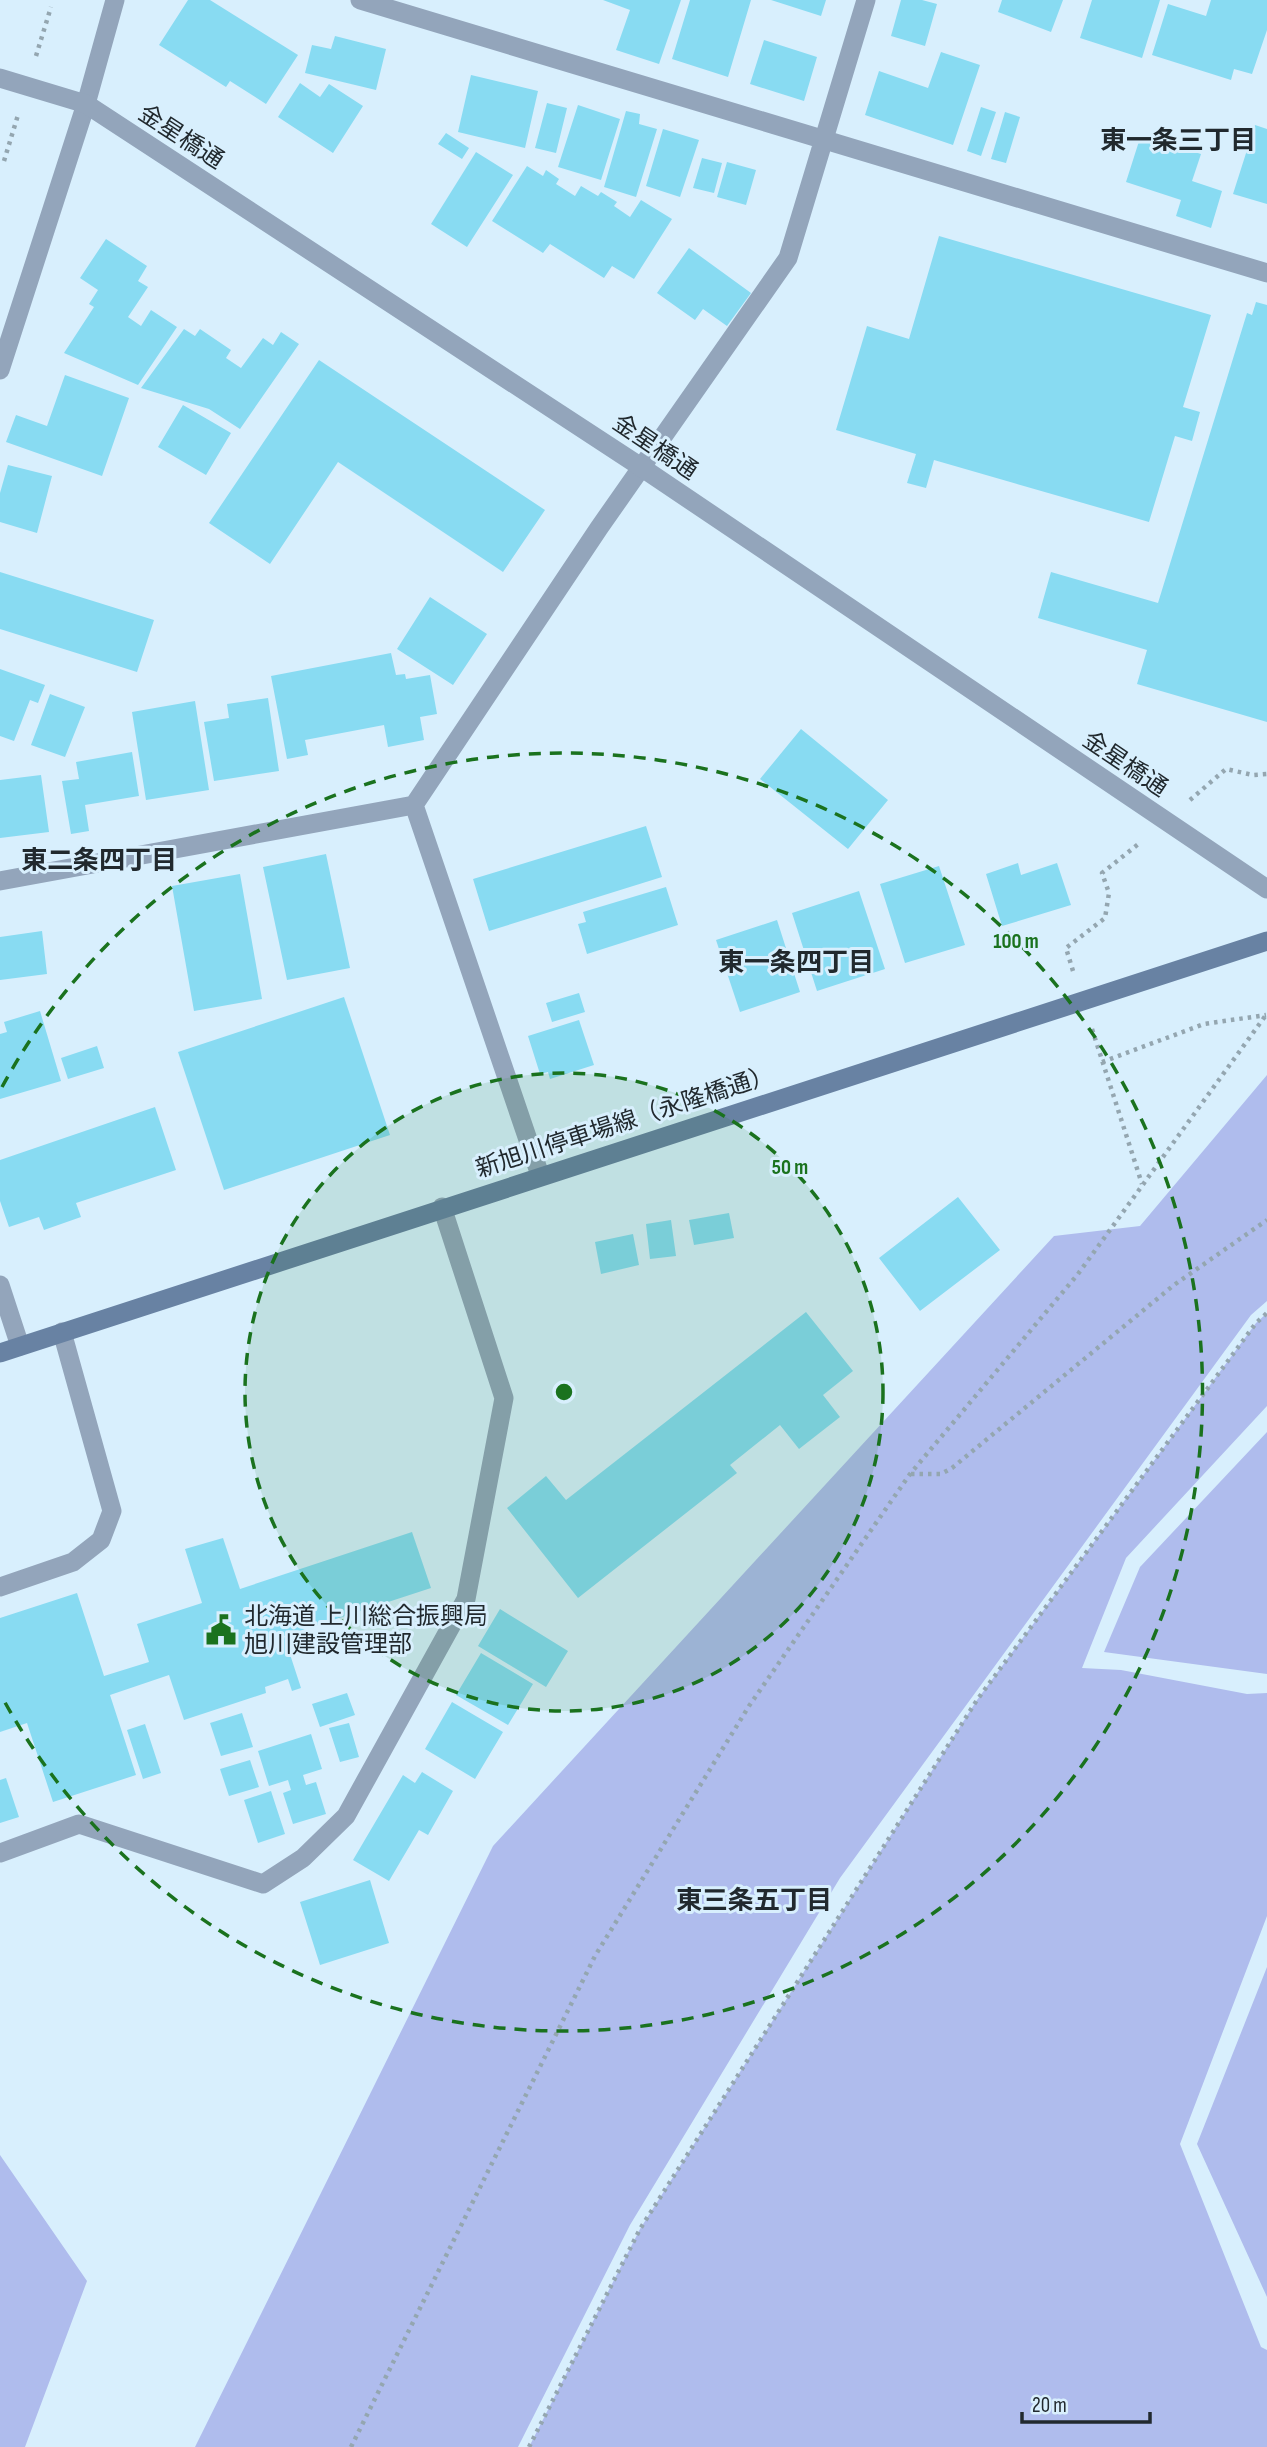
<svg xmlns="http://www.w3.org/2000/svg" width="1267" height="2447" viewBox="0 0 1267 2447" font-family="'Sofia Sans Condensed','Noto Sans JP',sans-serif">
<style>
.green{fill:#afbced}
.building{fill:#88dbf2}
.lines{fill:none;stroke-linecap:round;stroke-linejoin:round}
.path{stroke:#94a6b0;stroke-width:4.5;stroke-dasharray:3.5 5;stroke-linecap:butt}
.service{stroke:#93a5bb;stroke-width:19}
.minor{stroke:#93a5bb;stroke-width:19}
.tertiary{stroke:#93a5bb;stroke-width:19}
.secondary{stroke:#6882a3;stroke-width:19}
.ring{fill:none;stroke:#1a721e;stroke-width:3.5;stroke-dasharray:12 9}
.labels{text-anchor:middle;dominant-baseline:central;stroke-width:6;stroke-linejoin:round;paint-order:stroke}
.street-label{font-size:24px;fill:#21292e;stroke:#d8effd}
.poi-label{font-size:24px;fill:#21292e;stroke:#d8effd;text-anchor:start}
.neighbourhood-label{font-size:26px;font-weight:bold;fill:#21292e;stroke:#d8effd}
.centre{fill:#1a721e;stroke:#d8effd;stroke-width:3.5}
.ring-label{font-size:21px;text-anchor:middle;font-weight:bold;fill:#1a721e;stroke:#d8effd;stroke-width:6;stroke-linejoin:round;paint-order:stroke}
</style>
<rect width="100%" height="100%" fill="#d8effd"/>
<path class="green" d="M1267 1075V1301L1251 1315 840 1878 630 2225 518 2447H195L493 1846 1054 1236 1140 1226Z
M1267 1313V1406L1126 1558 1082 1668 1121 1670 1247 1694 1267 1693V1916L1180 2144 1261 2347 1267 2350V2447H529L640 2229 977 1700 1256 1323Z
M1267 1432V1674L1104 1652 1140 1567Z
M1267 1967V2297L1197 2144Z
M0 2155 87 2281 25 2447H0Z"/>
<path class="building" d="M188 0H210L298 55 266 104 230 81 226 87 159 45Z
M603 0H681L659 64 616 50 630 10Z
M690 0H751L728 77 672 59Z
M771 0H826L821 16Z
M901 0H922L937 4 925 46 891 36Z
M1002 0H1063L1051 32 998 12Z
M1092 0H1160L1142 58 1080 38Z
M1211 0H1267V30L1252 74 1234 69 1231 80 1152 55 1168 4 1206 16Z
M335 36 386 49 376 90 305 73 312 45 331 49Z
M764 40 817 57 804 101 750 84Z
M941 52 980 65 953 145 865 115 879 71 928 88Z
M471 75 538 91 525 148 458 132Z
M300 83 320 97 329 84 363 106 333 153 278 117Z
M547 103 567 108 556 153 535 148Z
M578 105 620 119 601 180 558 167Z
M981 107 996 112 981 156 967 151Z
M626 111 640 114 639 124 657 129 636 197 604 187Z
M1005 112 1020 117 1006 163 991 159Z
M1255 125 1267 129V204L1233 194Z
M663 129 699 140 680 197 646 186Z
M446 133 469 148 462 159 438 144Z
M1141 135 1201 154 1192 181 1222 191 1211 228 1176 216 1181 200 1126 182Z
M476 152 513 175 467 247 431 224Z
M702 158 722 163 714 193 693 188Z
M727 162 756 170 746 205 717 197Z
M527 166 543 176 546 170 559 179 556 184 575 196 581 186 598 196 601 192 617 202 614 206 630 217 641 200 672 219 634 279 612 266 604 278 550 244 543 253 492 221Z
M939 236 1211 315 1183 407 1200 412 1192 441 1175 436 1149 522 934 460 926 488 907 483 916 454 836 430 867 326 909 339Z
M106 239 147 266 138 281 148 287 128 317 141 326 151 310 177 327 138 385 64 353 94 307 89 304 98 290 80 278Z
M689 248 751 293 727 326 703 309 695 320 657 293Z
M1256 302 1267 305V722L1137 684 1147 650 1038 618 1051 572 1158 603 1247 313 1252 315Z
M184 329 195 336 200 329 231 350 226 358 241 368 263 338 273 345 281 332 299 344 240 429 209 409 141 388Z
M319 360 545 510 503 572 338 462 270 564 209 523Z
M65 375 129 398 102 476 6 442 16 415 47 426Z
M183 405 231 433 206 475 158 447Z
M8 465 52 476 37 533 0 522V493Z
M0 572 154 620 137 672 0 629Z
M430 597 487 634 453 685 397 649Z
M391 653 396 675 405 674 406 679 430 675 437 714 420 717 424 740 388 747 384 725 305 740 308 755 287 759 271 676Z
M0 669 45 685 38 703 30 700 14 741 0 736Z
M50 694 85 707 65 757 31 745Z
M268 698 279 771 214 781 204 722 229 718 227 704Z
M195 701 209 790 146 800 132 712Z
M801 729 888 800 848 849 760 779Z
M132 752 139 796 85 805 89 831 71 834 62 781 79 779 76 762Z
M41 775 49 832 0 838V780Z
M646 826 662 877 489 931 473 879Z
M326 854 350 968 287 980 263 867Z
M1018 863 1021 875 1057 863 1071 905 1002 926 986 874Z
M939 866 965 945 905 963 880 884Z
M240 874 262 999 194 1011 172 886Z
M666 887 678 925 587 954 578 924 586 922 583 912Z
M859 891 885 969 817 991 792 913Z
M777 920 800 992 740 1012 716 940Z
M42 931 47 974 0 980V937Z
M579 993 585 1012 552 1022 546 1003Z
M344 997 390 1135 224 1190 178 1052Z
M40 1011 61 1081 0 1099V1034L7 1032 4 1022Z
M579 1020 594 1065 550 1079 548 1072 540 1074 528 1036Z
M97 1046 104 1068 68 1079 61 1058Z
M155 1107 176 1170 76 1203 81 1217 44 1230 39 1217 9 1227 0 1201V1160Z
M958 1197 1000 1250 920 1311 879 1258Z
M729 1213 734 1238 694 1245 689 1220Z
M671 1220 676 1256 650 1259 646 1224Z
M633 1234 639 1265 601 1274 595 1242Z
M806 1312 853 1371 823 1395 840 1417 799 1449 780 1425 730 1465 737 1473 578 1598 507 1508 546 1476 566 1500Z
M412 1532 431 1588 284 1636 301 1688 292 1691 288 1679 265 1687 266 1693 184 1720 169 1675 110 1695 136 1775 53 1802 27 1723 0 1732V1618L77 1593 104 1676 149 1662 137 1624 202 1603 185 1549 223 1538 240 1589Z
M500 1609 568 1651 546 1687 478 1646Z
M481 1653 533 1684 508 1725 456 1695Z
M347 1693 355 1715 320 1727 312 1704Z
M452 1702 503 1732 475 1779 425 1749Z
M242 1713 253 1747 221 1756 210 1723Z
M349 1723 359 1757 340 1762 329 1728Z
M145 1724 161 1773 143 1779 127 1730Z
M311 1734 322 1769 303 1775 306 1785 316 1782 326 1814 293 1824 283 1793 291 1790 288 1780 269 1786 258 1751Z
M250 1760 259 1787 229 1796 220 1769Z
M422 1772 453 1791 428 1835 419 1830 389 1881 353 1860 403 1775 415 1783Z
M6 1778 19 1817 0 1823V1780Z
M271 1791 285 1834 258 1843 244 1800Z
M370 1880 389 1943 320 1965 300 1902Z"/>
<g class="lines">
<path class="path" d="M36 56 51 7
M4 161 18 115
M1190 800 1226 769 1253 775 1267 774
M1073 971 1066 948 1105 918 1109 893 1102 873 1141 842
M1092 1029 1142 1184
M1102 1062 1204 1024 1266 1015
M911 1474H941L952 1468 1174 1285 1267 1220
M351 2447 595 1956 749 1706 910 1474 1078 1274 1266 1015
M529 2447 640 2229 977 1700 1256 1323 1267 1313"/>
<path class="service" d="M0 1587 73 1562 101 1540 112 1511 62 1332
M0 1853 79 1824 263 1884 303 1858 346 1816 466 1599 504 1398 442 1207"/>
<path class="minor" d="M360 0 1267 273
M0 370 86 104 115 0
M414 805 540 1175
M0 881 414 805 599 528 788 258 866 0
M0 1285 20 1346"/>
<path class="tertiary" d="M0 78 86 104 641 467 1267 889"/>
<path class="secondary" d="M0 1353 1267 941"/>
</g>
<circle cx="564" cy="1392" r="319" fill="#1a721e" fill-opacity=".12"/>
<g class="ring">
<circle cx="564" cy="1392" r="319"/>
<path d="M2 1087A639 639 0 1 1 2 1697"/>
</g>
<defs>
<g id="civic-bare" transform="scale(2.415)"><path d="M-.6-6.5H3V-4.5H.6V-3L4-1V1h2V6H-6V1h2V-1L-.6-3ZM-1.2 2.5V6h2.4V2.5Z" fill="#1a721e" stroke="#d8effd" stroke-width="2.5" paint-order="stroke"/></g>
</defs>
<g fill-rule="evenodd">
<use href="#civic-bare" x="221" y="1630"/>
</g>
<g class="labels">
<g class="street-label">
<text transform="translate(181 137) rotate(33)">金星橋通</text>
<text transform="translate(655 447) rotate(34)">金星橋通</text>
<text transform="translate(1125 764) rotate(34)">金星橋通</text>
<text transform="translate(625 1122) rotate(-18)">新旭川停車場線（永隆橋通）</text>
</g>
<g class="poi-label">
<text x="244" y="1616">北海道 上川総合振興局<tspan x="244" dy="28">旭川建設管理部</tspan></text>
</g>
<g class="neighbourhood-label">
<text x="1178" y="141">東一条三丁目</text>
<text x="99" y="861">東二条四丁目</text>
<text x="796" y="963">東一条四丁目</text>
<text x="754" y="1901">東三条五丁目</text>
</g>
</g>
<circle cx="564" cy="1392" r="10" class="centre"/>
<g class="ring-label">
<text x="1016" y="948">100 m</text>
<text x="790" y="1174">50 m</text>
</g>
<path d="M1022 2412v10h128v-10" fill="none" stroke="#21292e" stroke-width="3.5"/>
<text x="1032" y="2412" font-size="21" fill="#21292e" stroke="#d8effd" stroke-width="5" paint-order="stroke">20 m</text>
</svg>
